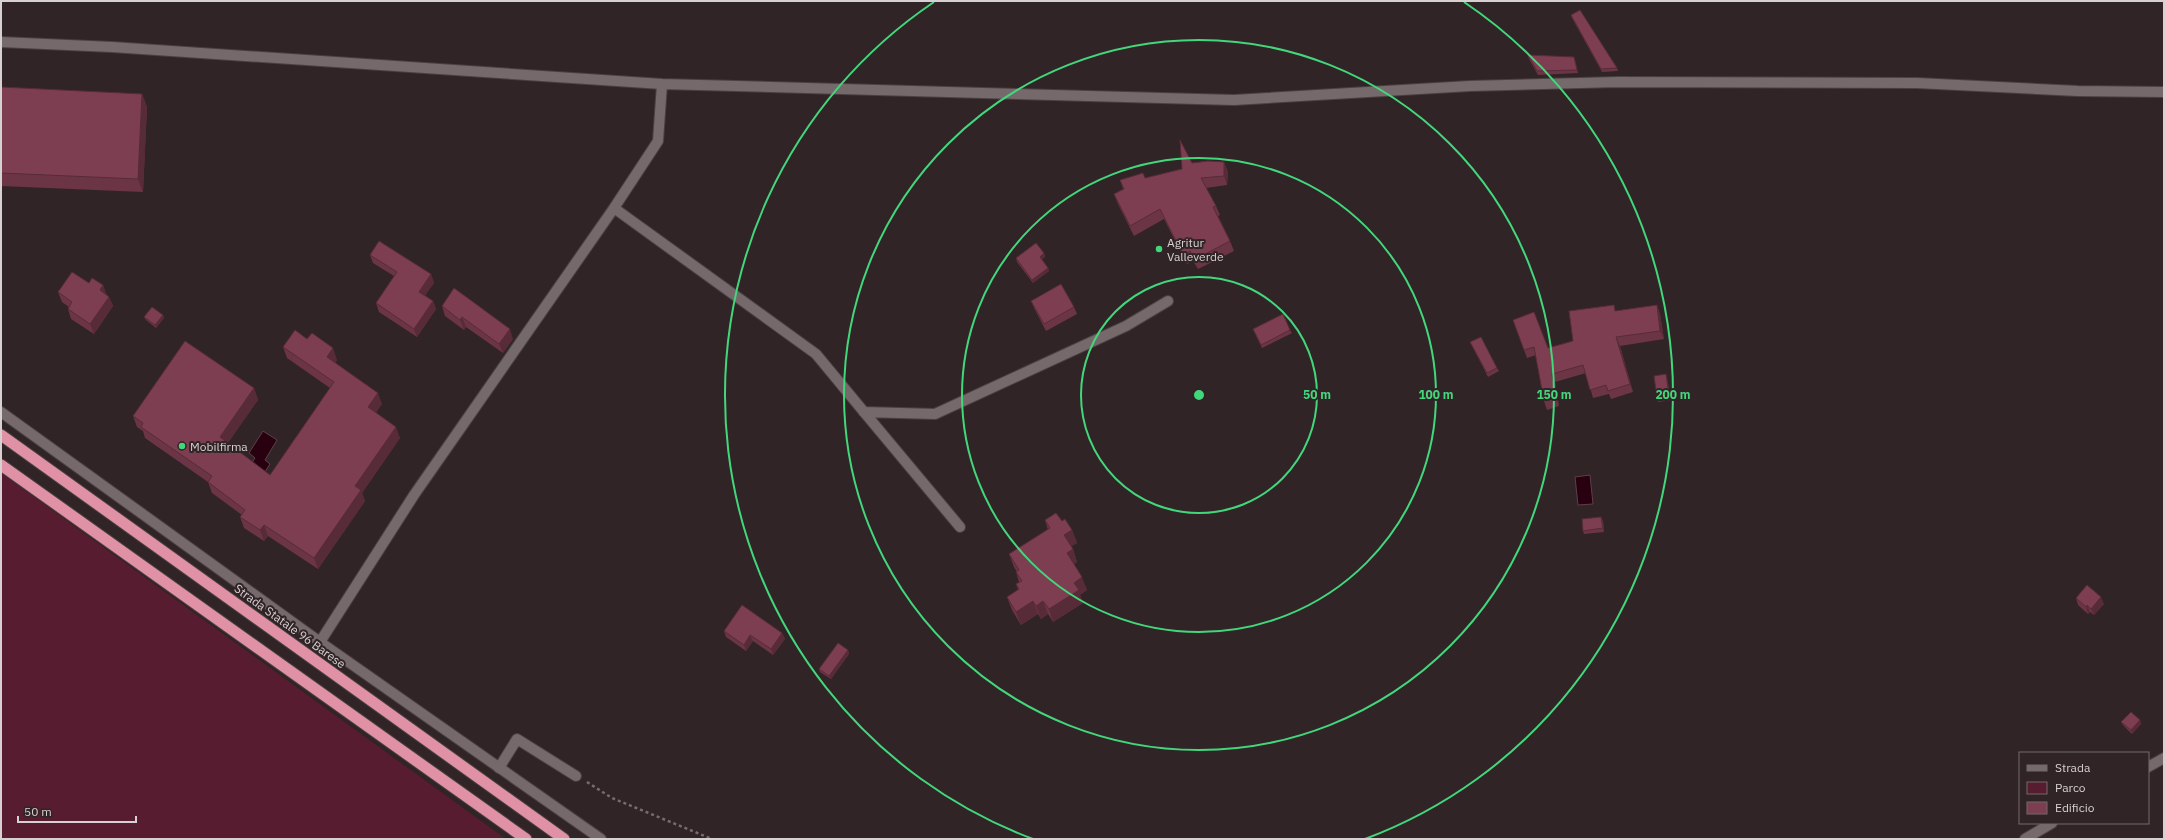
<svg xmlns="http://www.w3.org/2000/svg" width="2165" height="840" viewBox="0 0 2165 840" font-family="'IBM Plex Sans',sans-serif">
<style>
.green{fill:#571c30}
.water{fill:#28000f;stroke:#5d3f4a}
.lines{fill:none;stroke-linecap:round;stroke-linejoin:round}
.service-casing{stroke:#4a4142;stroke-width:12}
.minor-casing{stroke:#4a4142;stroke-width:12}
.tertiary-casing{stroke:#4a4142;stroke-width:12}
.trunk-casing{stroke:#4a4142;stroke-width:13}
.path{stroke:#776d6f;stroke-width:2.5;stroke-dasharray:3 3;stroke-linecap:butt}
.service{stroke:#76696c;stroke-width:10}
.minor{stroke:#76696c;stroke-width:10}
.tertiary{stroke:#76696c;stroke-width:10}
.trunk{stroke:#e091a6;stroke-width:11}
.wall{fill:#6c3546}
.shaded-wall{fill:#582b39}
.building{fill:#7d3e51;stroke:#582b39}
.ring{fill:none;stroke:#42d77b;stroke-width:2}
.poi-dot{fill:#42d77b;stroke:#302427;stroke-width:1.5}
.labels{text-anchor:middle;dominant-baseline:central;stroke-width:4;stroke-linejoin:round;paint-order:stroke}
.poi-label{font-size:12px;fill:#d8d1d2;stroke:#302427;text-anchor:start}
.street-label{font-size:12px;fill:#d8d1d2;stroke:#302427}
.centre{fill:#42d77b;stroke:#302427;stroke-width:2}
.ring-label{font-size:12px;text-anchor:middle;font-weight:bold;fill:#42d77b;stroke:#302427;stroke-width:4;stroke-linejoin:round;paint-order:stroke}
</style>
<rect width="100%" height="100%" fill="#302427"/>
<path class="green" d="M1 473 506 839H1Z"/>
<path class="water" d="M263 431 277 440 265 460 270 464 263 475 250 466 255 458 249 453Z
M1590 475 1593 504 1578 505 1575 477Z"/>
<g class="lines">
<g class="service-casing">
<path id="service" d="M864 412 935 414 1126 326 1168 301
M864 412 960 527
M499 768 517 739 576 776"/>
</g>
<g class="minor-casing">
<path id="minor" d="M1 42 112 47 662 84 1234 100 1470 86 1617 82 1917 83 2078 91 2164 92
M614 208 816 354 864 412
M320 642 414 495 614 208 658 141 662 84
M2148 767 2164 758
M2025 839 2052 823"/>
</g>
<g class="tertiary-casing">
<path id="tertiary" d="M1 412 320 642 601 839"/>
</g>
<g class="trunk-casing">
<path id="trunk" d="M1 435 564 839
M1 465 526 839"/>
</g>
<path class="path" d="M587 782 612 798 712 839"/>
<use href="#service" class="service"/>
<use href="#minor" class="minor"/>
<use href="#tertiary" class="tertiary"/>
<use href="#trunk" class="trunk"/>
</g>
<path class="wall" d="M1571 15 1617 68 1618 71 1602 72 1572 18Z
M1528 55 1574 57 1578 73 1538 75 1529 59Z
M1 87 142 94 147 107 143 192 1 186Z
M1224 162 1228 172 1227 185 1206 188 1216 206 1220 215 1218 216 1230 241 1234 251 1198 269 1193 261 1187 264 1164 219 1134 236 1118 204 1114 194 1123 189 1120 180 1145 178 1182 169 1192 163Z
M1044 253 1045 257 1042 259 1048 268 1049 271 1033 283 1017 262 1016 258Z
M370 255 431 274 434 283 425 295 433 301 436 309 417 337 379 312 376 303 394 276 373 263Z
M89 283 103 285 106 294 109 297 113 306 94 334 71 319 68 309 69 307 62 302 58 292Z
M1031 301 1074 307 1077 314 1046 331 1034 308Z
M1657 305 1660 314 1664 339 1620 346 1633 392 1611 399 1609 394 1593 398 1586 373 1555 382 1559 406 1547 410 1544 401 1536 355 1527 358 1513 320 1548 348 1573 341 1616 311Z
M442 306 513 339 503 353 466 327 464 330 445 316Z
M163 315 164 318 156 328 146 320 144 317Z
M1253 329 1290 330 1292 333 1262 348Z
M1470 342 1497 368 1499 371 1488 377Z
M283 347 337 360 335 363 382 404 376 412 400 438 362 493 365 501 318 569 268 536 264 541 244 528 240 517 242 515 212 493 208 482 145 438 143 431 137 427 133 416 254 388 258 400 227 443 270 475 330 388 287 358Z
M1667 378 1671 400 1658 402 1657 398Z
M1045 520 1062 521 1072 530 1077 543 1071 546 1073 549 1077 562 1074 564 1087 590 1080 595 1083 603 1053 622 1048 614 1041 619 1038 614 1021 625 1012 610 1007 597 1018 590 1016 584 1019 582 1016 572H1017L1014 567 1009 554 1048 530Z
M1603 520 1604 532 1584 534 1583 531Z
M2076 598 2104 604 2094 615 2090 612 2088 614 2078 605Z
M724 631 782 633 785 639 773 655 753 641 746 651 726 637Z
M848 650 849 654 831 679 820 672 819 669Z
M2140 720 2141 724 2132 734 2123 725 2121 722Z"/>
<path class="shaded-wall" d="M142 94 147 107 143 192 138 179Z
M1224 162 1228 172 1227 185 1224 176Z
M1044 253 1045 257 1041 260 1040 257Z
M1048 268 1049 271 1033 283 1032 280Z
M431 274 434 283 422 300 419 292Z
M103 285 106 295 100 290Z
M109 297 113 306 94 334 90 324Z
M433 301 436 309 417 337 414 329Z
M1657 305 1660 314 1664 339 1660 331Z
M163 315 164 318 156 328 155 325Z
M462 317 466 327 464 330 460 320Z
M510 329 513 339 503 353 499 344Z
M1616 337 1620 346 1633 392 1630 384Z
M333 348 337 360 331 368 327 357Z
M1552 374 1555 382 1559 406 1556 398Z
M1666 374 1667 378 1671 400 1669 396Z
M254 388 258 400 224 449 220 437Z
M378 393 382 404 372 418 368 407Z
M396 427 400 438 362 493 365 501 318 569 314 558 355 486Z
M1601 517 1603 520 1604 532 1603 528Z
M264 525 268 536 264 541 260 530Z
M1072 530 1077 543 1069 548 1064 535Z
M1073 549 1077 562 1071 566 1067 553Z
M1082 577 1087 590 1080 595 1083 603 1053 622 1049 609 1074 583Z
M2101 597 2104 604 2094 615 2091 609Z
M1033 601 1038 614 1021 625 1016 612Z
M1043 601 1048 614 1041 619 1036 606Z
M2087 605 2090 612 2088 614 2086 607Z
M782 633 785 639 773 655 771 649Z
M750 635 753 641 746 651 744 645Z
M848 650 849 654 831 679 829 676Z
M2140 720 2141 724 2132 734 2131 730Z"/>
<path class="building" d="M1580 10 1617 68 1601 69 1571 15Z
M1528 55 1574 57 1577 70 1537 71Z
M1 87 142 94 138 179 1 173Z
M1180 140 1192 163 1208 161 1224 162V176L1201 178 1216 206 1213 207 1230 241 1194 260 1190 251 1183 255 1160 209 1130 226 1114 194 1124 189 1120 180 1143 173 1145 178 1182 169Z
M379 241 431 274 419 292 433 301 414 329 376 303 397 272 370 255Z
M1036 243 1044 253 1040 257 1048 268 1032 280 1016 258Z
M72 272 89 283 92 278 103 285 100 290 109 297 90 324 68 309 72 302 58 292Z
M1061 284 1074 307 1044 324 1031 301Z
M454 288 510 329 499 344 462 317 460 320 442 306Z
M1614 305 1615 311 1657 305 1660 331 1616 337 1630 384 1608 391 1606 385 1590 390 1583 365 1552 374 1556 398 1544 401 1534 347 1524 350 1513 320 1534 312 1548 348 1573 341 1569 311Z
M152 307 163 315 155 325 144 317Z
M1283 314 1290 330 1261 345 1253 329Z
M295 330 307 339 312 333 333 348 327 357 378 393 368 407 396 427 355 486 361 490 314 558 264 525 260 530 240 517 245 510 208 482 212 476 141 427 143 423 133 416 185 341 254 388 220 437 270 475 334 382 283 347Z
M1481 337 1497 368 1487 373 1470 342Z
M1666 374 1669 396 1657 398 1654 376Z
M1056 513 1062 521 1065 519 1072 530 1064 535 1073 549 1067 553 1082 577 1074 583 1079 590 1049 609 1043 601 1036 606 1033 601 1016 612 1007 597 1019 589 1016 584 1022 581 1016 572 1019 570 1009 554 1050 528 1045 520Z
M1601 517 1603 528 1583 531 1582 519Z
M2087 585 2101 597 2091 609 2087 605 2086 607 2076 598Z
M742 605 782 633 771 649 750 635 744 645 724 631Z
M838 643 848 650 829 676 819 669Z
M2131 712 2140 720 2131 730 2121 722Z"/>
<g class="ring">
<circle cx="1199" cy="395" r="118"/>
<circle cx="1199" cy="395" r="237"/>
<circle cx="1199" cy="395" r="355"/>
<path d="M1033 839A474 474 0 0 1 934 2M1464 2A474 474 0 0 1 1365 839"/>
</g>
<g class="poi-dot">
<circle cx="1159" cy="249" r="4"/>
<circle cx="182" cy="446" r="4"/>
</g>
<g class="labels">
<g class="poi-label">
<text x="1167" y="242">Agritur<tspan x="1167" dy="14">Valleverde</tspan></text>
<text x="190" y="446">Mobilfirma</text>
</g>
<g class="street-label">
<text transform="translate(290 626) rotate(36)">Strada Statale 96 Barese</text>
</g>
</g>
<circle cx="1199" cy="395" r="6" class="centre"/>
<g class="ring-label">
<text x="1317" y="399">50 m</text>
<text x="1436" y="399">100 m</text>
<text x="1554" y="399">150 m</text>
<text x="1673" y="399">200 m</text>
</g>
<rect width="2165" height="840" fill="none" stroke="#d8d1d2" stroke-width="4"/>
<rect x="2019" y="752" width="130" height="72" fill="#302427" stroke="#73696b"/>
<rect x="2027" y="765" width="20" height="6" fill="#76696c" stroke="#73696b"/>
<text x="2055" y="772" font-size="12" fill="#d8d1d2">Strada</text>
<rect x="2027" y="782" width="20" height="12" fill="#571c30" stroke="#73696b"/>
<text x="2055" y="792" font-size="12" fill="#d8d1d2">Parco</text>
<rect x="2027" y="802" width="20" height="12" fill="#7d3e51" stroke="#73696b"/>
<text x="2055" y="812" font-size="12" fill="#d8d1d2">Edificio</text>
<path d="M18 816v6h118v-6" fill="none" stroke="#d8d1d2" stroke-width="2"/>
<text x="24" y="816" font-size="12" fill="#d8d1d2" stroke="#302427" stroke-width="3" paint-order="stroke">50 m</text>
</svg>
